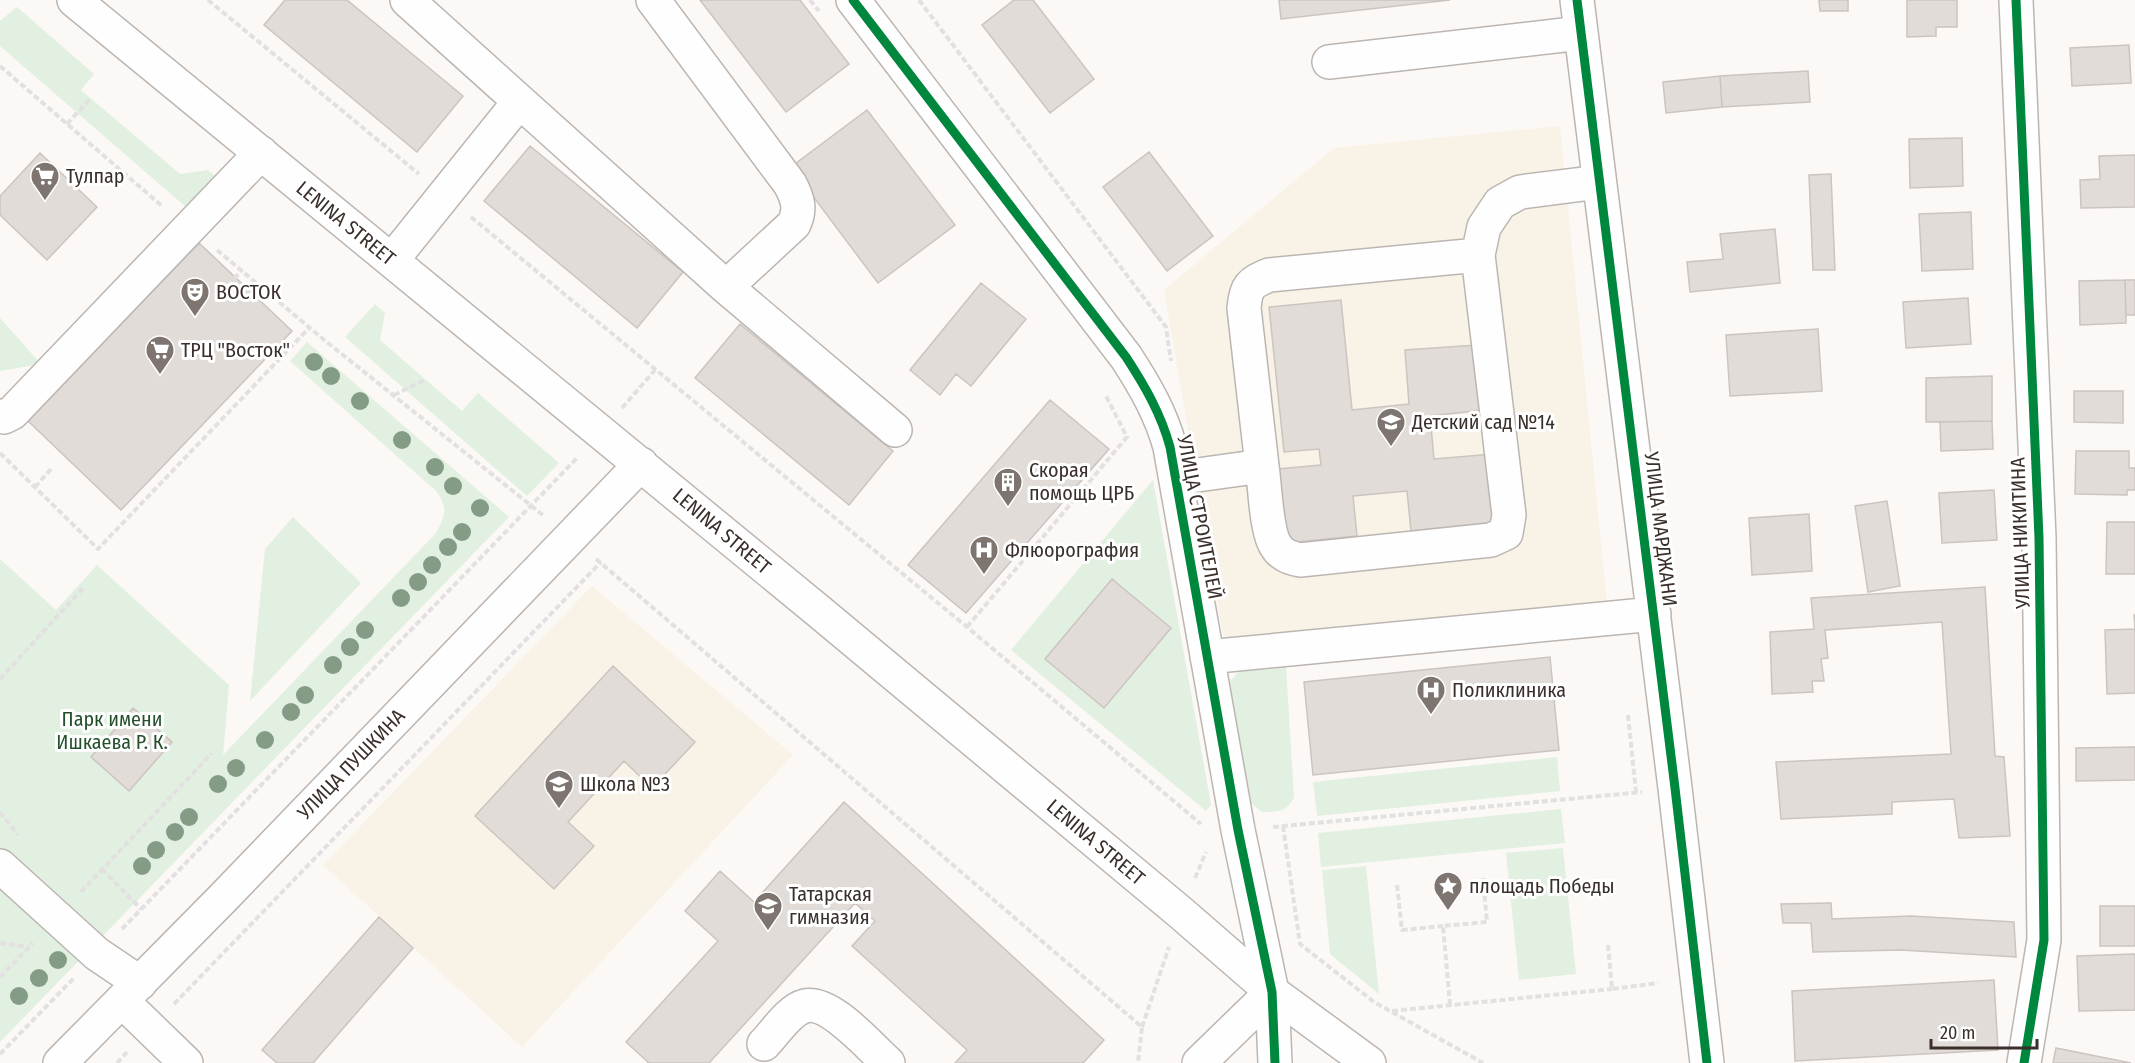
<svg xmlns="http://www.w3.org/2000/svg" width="2135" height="1063" viewBox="0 0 2135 1063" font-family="'Fira Sans Condensed',sans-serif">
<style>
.education{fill:#f9f2e6}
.green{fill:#e1f0e0}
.building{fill:#e2dcd8;stroke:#cbc4c1;stroke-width:1.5}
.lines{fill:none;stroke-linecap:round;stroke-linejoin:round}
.minor-casing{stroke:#bcb6b3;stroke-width:36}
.major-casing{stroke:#bcb6b3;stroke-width:36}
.path{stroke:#e2e0e0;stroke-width:4;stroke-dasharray:6 3;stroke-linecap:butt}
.minor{stroke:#fefefe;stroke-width:33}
.major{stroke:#fefefe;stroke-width:33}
.cycleway-casing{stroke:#fff;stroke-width:13}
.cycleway{stroke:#00873e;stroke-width:9}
.tree{fill:#849c86}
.labels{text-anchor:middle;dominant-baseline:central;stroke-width:6;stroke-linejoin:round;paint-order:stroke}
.poi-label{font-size:20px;fill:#3a2f2a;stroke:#fff;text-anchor:start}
.street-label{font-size:20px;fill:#3a2f2a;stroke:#fff}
.park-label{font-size:20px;fill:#23502a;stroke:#fff}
</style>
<rect width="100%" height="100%" fill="#fbf8f6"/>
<path class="education" d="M1560 126 1607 605 1224 640 1164 290 1334 148Z
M592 586 793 755 522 1047 323 865Z"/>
<path class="green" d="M17 7 94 74 81 90 180 174 208 170 215 176 187 208 0 46V21Z
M375 304 385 313 380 340 462 411 478 393 559 463 527 496 345 337Z
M0 318 41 364 0 371Z
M307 342 509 517 0 1042V559L56 610 97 565 229 685 223 755 436 533C445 516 449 508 436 491L290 361Z
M1153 480 1211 805 1206 811 1011 650Z
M293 517 361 583 250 701 265 549Z
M1283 664 1286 668 1294 797C1288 812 1276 812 1262 812L1252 804 1229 690 1230 681 1242 668Z
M1557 757 1560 791 1317 816 1313 782Z
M1561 809 1565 843 1321 867 1318 833Z
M1563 848 1576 974 1519 980 1506 853Z
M1366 866 1379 994 1330 954 1322 870Z"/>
<path class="building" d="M285 0H347L463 96 417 152 264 25Z
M700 0H800L849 64 786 112Z
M1014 0H1033L1094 79 1050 113 982 25Z
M1279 0H1450L1281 19Z
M1819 0H1848V11H1820Z
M1907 0H1957V27H1936V36L1907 37Z
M2129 45 2131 83 2072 86 2070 48Z
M1808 71 1810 102 1722 107 1720 76Z
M1720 76 1722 107 1666 113 1663 82Z
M867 110 955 225 878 283 791 167Z
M1962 138 1963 186 1910 188 1909 139Z
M530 146 683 272 637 328 484 201Z
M1149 152 1213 236 1167 271 1103 187Z
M40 153 97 207 47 260 0 215V196Z
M2135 155V207L2081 208 2080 180 2100 179 2099 156Z
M1831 174 1835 270H1813L1809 175Z
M1971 212 1973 269 1922 271 1919 214Z
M1775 229 1780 283 1690 292 1687 262 1723 259 1720 234Z
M199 243 292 331 121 510 28 421Z
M2125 280H2135V315H2126Z
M2125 280 2126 323 2080 325 2079 281Z
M981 283 1026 319 971 386 956 374 940 395 910 370Z
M1968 298 1971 344 1906 348 1903 302Z
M1341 300 1352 410 1409 404 1405 350 1477 345 1483 410 1430 416 1434 459 1493 454 1499 522 1411 531 1407 491 1353 496 1357 536 1286 543 1278 469 1321 465 1319 449 1284 452 1269 307Z
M740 324 893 451 849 505 695 378Z
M1818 329 1822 391 1730 396 1726 335Z
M1992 376V421L1926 422V378Z
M2074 391H2123V423L2074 422Z
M1050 400 1109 449 966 613 908 565Z
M1992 421 1993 449 1941 451 1940 422Z
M2076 451H2129V468H2135V490H2127V495L2075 494Z
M1994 490 1997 540 1942 543 1939 493Z
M1887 501 1900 586 1868 592 1855 506Z
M1809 514 1812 571 1752 575 1749 518Z
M2107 522H2135V574H2106Z
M1112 579 1171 628 1104 708 1045 659Z
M1985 587 1995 756 2004 757 2010 836 1959 838 1954 799 1892 802V814L1781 819 1776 762 1951 754 1942 622 1825 630 1828 658 1821 659 1824 681H1812L1813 692 1772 694 1770 632 1814 629 1811 598Z
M2134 615H2135V693L2107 694 2105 630 2135 629Z
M1550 657 1559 750 1313 775 1304 682Z
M613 666 695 742 652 788 624 761 568 822 594 846 554 889 475 816Z
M133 708 172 742 129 791 91 757Z
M2135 747V780L2076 781V748Z
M844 802 1104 1040 1083 1063H955L967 1050 852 946 875 921 855 903 709 1063H649L626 1042 718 941 685 911 720 871 754 902Z
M1831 903 1832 919 1911 916 2014 922 2016 957 1901 950 1813 952 1811 923H1783L1781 904Z
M2100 906H2135V946H2100Z
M379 917 413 948 313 1063H277L262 1050Z
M2135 954V1010L2079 1011 2077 956Z
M1994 980 1998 1050 1795 1061 1792 991Z
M2056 1048 2131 1063H2053Z"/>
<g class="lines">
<g class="minor-casing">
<path id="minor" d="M407 0 726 287
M653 0 790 184C798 199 801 209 794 224L726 287 895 430
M853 0 1126 357C1145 386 1161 414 1170 447L1238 830 1272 992 1275 1063
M1577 0 1675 788 1707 1063
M2016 0 2039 538 2044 940 2024 1063
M1329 62 1581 33
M392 260 519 102
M0 416 4 417 12 413 261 153
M1262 466C1265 485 1266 532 1276 546 1281 555 1291 558 1300 560L1491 540 1506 533 1509 515 1478 255
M1176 478 1262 466 1244 308C1246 286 1250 283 1269 275L1478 255 1484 227 1500 203 1520 192 1599 182
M1207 657 1654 614
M0 866 97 954 140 983
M122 1001 186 1063
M764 1044C775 1033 789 1010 805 1006 830 1000 870 1047 888 1063
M1199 1063 1272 992"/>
</g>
<g class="major-casing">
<path id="major" d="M74 0 816 609 1181 913 1272 992 1369 1063
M60 1063 222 899 641 464"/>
</g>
<path class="path" d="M208 0 419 174
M810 0 819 11
M919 0 1166 327 1171 361
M0 66 162 206
M67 124 91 98
M471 217 967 627 1201 824
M217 250 323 339 544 516
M228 285 242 270
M394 395 424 380
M622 408 655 370
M0 453 98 549 309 328
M35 487 51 469
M596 559 1142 1027 1138 1063
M967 627 1127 437 1106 396
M0 679 84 587
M1628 715 1636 792
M0 812 18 835
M1283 826 1300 944 1374 1002 1483 1063
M1273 827 1642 792
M102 869 141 909
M1195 878 1206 852
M1397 885 1402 930 1443 926
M81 892 212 753
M122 929 577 458
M0 943 29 947
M1608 945 1612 989 1658 983
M0 977 33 943
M174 1004 601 562
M1450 1005 1443 926 1487 922 1483 878
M1392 1011 1612 989
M1142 1027 1169 947
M0 1054 74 978
M117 1063 127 1052"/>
<use href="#minor" class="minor"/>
<use href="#major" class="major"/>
<g class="cycleway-casing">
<path id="cycleway" d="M853 0 1126 357C1145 386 1161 414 1170 447L1238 830 1272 992 1275 1063
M1577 0 1675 788 1707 1063
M2016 0 2039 538 2044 940 2024 1063"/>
</g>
<use href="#cycleway" class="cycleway"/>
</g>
<g class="tree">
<circle cx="314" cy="362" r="9"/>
<circle cx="331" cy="376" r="9"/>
<circle cx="360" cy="401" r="9"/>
<circle cx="402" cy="440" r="9"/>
<circle cx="435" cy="467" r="9"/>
<circle cx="453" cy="486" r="9"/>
<circle cx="480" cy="508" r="9"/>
<circle cx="462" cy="532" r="9"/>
<circle cx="448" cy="547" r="9"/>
<circle cx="432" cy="565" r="9"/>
<circle cx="418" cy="582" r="9"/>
<circle cx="401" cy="598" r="9"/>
<circle cx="365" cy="630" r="9"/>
<circle cx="350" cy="647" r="9"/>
<circle cx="333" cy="665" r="9"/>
<circle cx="305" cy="695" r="9"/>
<circle cx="291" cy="712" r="9"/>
<circle cx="265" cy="740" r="9"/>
<circle cx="236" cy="768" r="9"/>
<circle cx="218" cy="784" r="9"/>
<circle cx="189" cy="817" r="9"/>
<circle cx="175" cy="832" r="9"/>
<circle cx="156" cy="850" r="9"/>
<circle cx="142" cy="866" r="9"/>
<circle cx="58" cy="960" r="9"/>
<circle cx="39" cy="978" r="9"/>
<circle cx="19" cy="996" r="9"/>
</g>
<defs>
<g id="supermarket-pin" transform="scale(1.5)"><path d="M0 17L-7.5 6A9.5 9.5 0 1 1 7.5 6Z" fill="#7e7571" stroke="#fff"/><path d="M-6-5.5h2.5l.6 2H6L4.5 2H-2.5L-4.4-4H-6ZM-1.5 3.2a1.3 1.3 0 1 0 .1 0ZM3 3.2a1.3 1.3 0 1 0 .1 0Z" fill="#fff"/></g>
<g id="theatre-pin" transform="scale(1.5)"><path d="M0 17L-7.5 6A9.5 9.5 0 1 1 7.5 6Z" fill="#7e7571" stroke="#fff"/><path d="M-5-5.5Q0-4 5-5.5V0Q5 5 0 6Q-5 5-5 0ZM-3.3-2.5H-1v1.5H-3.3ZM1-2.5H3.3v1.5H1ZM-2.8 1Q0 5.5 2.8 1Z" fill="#fff"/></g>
<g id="school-pin" transform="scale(1.5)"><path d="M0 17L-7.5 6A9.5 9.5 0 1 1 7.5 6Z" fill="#7e7571" stroke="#fff"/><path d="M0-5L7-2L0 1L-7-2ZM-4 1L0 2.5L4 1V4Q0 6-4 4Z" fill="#fff"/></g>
<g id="building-pin" transform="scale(1.5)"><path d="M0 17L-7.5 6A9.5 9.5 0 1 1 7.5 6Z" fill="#7e7571" stroke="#fff"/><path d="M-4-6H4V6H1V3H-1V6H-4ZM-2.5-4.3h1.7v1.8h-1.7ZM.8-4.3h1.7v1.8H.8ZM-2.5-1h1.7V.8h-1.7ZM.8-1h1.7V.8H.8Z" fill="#fff"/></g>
<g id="hospital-pin" transform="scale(1.5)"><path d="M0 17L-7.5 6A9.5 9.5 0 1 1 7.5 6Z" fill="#7e7571" stroke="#fff"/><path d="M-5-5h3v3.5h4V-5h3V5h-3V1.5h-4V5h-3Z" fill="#fff"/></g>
<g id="sight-pin" transform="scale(1.5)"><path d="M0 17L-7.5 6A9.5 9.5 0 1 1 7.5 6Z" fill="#7e7571" stroke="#fff"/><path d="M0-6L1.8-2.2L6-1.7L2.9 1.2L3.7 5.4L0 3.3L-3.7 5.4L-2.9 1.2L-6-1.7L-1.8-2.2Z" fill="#fff"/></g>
</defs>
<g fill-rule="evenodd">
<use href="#supermarket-pin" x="45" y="176"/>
<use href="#theatre-pin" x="195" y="292"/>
<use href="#supermarket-pin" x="160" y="350"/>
<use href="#school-pin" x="1391" y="422"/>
<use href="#building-pin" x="1008" y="482"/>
<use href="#hospital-pin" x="984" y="550"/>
<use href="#hospital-pin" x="1431" y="690"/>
<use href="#school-pin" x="559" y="784"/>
<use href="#sight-pin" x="1448" y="886"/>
<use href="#school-pin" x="768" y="906"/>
</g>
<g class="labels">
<g class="poi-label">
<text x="66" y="176">Тулпар</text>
<text x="216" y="292">ВОСТОК</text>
<text x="181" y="350">ТРЦ "Восток"</text>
<text x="1412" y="422">Детский сад №14</text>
<text x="1029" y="470">Скорая<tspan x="1029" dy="23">помощь ЦРБ</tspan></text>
<text x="1005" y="550">Флюорография</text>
<text x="1452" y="690">Поликлиника</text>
<text x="580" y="784">Школа №3</text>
<text x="1469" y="886">площадь Победы</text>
<text x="789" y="894">Татарская<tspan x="789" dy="23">гимназия</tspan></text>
</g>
<g class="street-label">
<text transform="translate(346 223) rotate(39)">LENINA STREET</text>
<text transform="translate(1200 517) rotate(79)">УЛИЦА СТРОИТЕЛЕЙ</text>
<text transform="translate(1661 529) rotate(83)">УЛИЦА МАРДЖАНИ</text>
<text transform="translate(722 531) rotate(40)">LENINA STREET</text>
<text transform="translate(2020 533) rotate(-92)">УЛИЦА НИКИТИНА</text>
<text transform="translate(351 764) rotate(-46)">УЛИЦА ПУШКИНА</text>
<text transform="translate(1096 842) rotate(40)">LENINA STREET</text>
</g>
<g class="park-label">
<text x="112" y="719">Парк имени<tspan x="112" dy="23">Ишкаева Р. К.</tspan></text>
</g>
</g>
<path d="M1931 1039v9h106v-9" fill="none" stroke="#3a2f2a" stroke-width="3"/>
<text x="1940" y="1039" font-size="18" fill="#3a2f2a" stroke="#ffffff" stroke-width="4.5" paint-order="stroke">20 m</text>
</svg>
